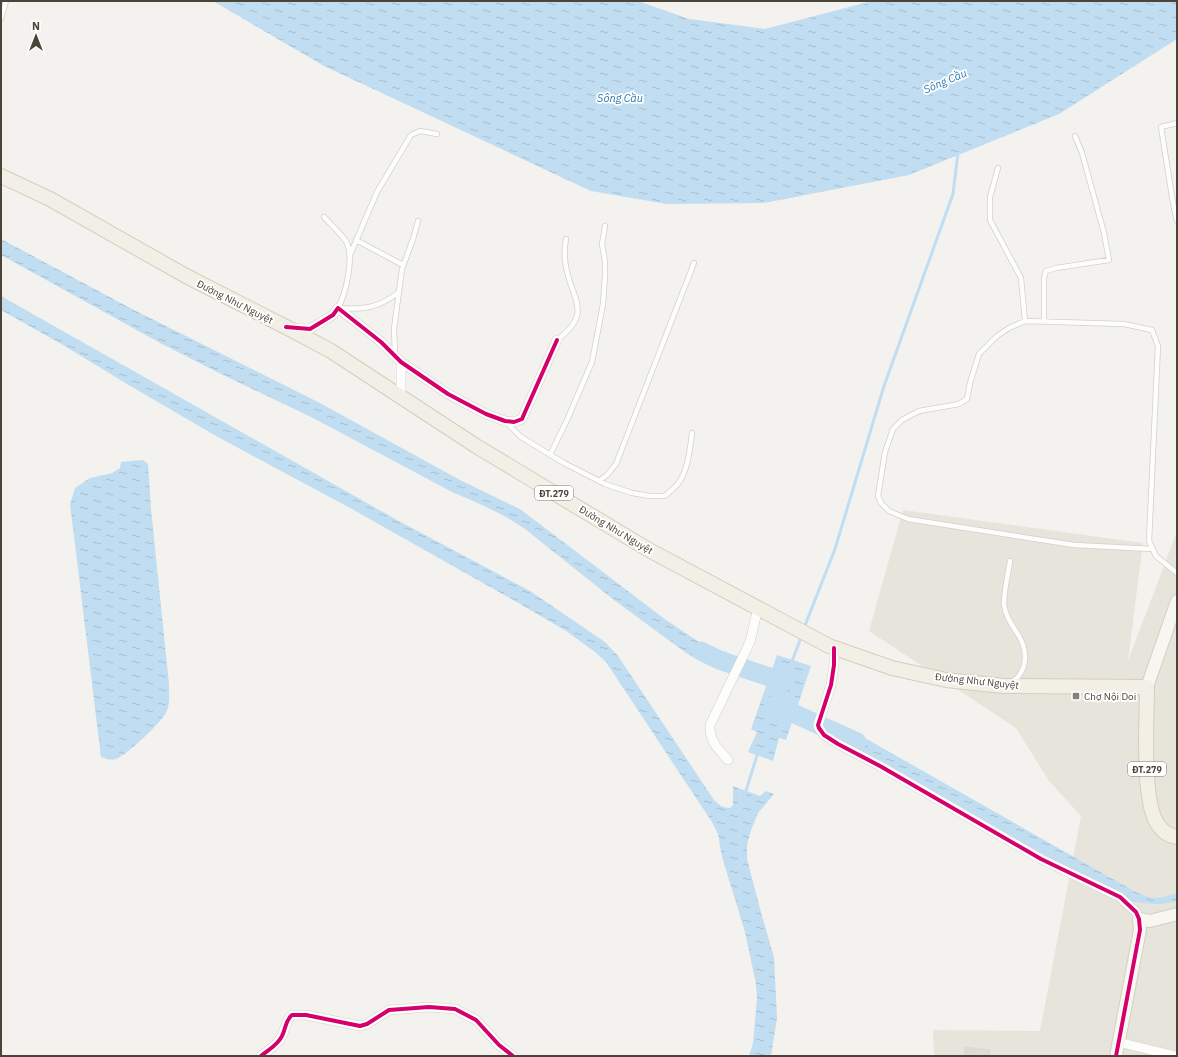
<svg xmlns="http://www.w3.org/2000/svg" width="1178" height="1057" viewBox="0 0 1178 1057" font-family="'IBM Plex Sans',sans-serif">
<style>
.residential{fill:#e7e4dc}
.water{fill:url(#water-ripples)}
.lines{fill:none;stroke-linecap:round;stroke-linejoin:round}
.stream{stroke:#c0ddf1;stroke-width:3}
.river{stroke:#c0ddf1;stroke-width:19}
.building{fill:#dedbd6;stroke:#dcd9d4}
.lane-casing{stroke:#d2d0cb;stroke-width:6}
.street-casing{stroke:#d2d0cb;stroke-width:10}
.secondary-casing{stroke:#d3cfc5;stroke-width:14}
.primary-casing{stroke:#d6cebb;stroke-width:16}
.lane{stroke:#fdfdfc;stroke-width:4.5}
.street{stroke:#fdfdfc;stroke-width:9}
.secondary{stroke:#f7f6f1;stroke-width:12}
.primary{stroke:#f2efe6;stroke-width:14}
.cycleway-casing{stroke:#fff;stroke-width:6}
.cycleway{stroke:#d6006c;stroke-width:4}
.poi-dot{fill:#868178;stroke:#fff;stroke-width:1.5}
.labels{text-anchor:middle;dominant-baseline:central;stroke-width:3.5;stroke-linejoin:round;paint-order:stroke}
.shield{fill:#fff;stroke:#817c74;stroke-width:1}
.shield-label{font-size:9px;font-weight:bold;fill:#4b4439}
.street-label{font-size:10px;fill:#4b4439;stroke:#fff}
.poi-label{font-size:10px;fill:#4b4439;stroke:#fff;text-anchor:start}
.water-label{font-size:11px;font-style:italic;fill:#2e7ab2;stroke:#fff}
</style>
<defs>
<pattern id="water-ripples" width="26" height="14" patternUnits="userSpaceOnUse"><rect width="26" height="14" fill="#c0ddf1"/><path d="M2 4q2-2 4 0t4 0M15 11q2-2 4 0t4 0" fill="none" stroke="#a6bfcf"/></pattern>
</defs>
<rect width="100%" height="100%" fill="#f4f2ee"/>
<path class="residential" d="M903 510 1143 543 1128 661 1177 531V1056H934L933 1030 1040 1031 1081 816 1049 781 1016 728 869 631Z"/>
<path class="water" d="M213 1H638L689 19 765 29 872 1H1177V39L1059 114 909 175 764 203 667 204 591 191 324 66Z
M1 239 134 310 320 403 460 480 520 509 666 620 702 644 716 650 727 652 721 669 702 662 689 655 614 600 525 529C503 514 479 503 454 493L313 418 217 372 162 344 1 255Z
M1 296 397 520 530 591 605 642 618 656 714 800C719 805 723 808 730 808L733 805V786L760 796 766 791 774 794 758 813 751 830 747 845V859L762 916 774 957 777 1018 771 1056H749L753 1043 757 998 756 984 745 932 722 857 718 834 712 822 606 662 595 652 566 631 515 601 352 509 216 436 127 384 63 345 1 310Z
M143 460 148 464 151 509 169 684C169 693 170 703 167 711 162 722 129 753 118 758 112 761 107 759 101 757L70 504 75 488 90 478 112 473 120 468 121 462Z
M777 655 811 666 786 740 779 738 773 761 748 752 757 732 751 729Z
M837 725 858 734 1132 890C1152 900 1155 900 1177 893V901C1160 906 1148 904 1130 901L1054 861 833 736 834 729Z"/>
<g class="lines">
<path class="stream" d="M804 628 835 549 884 386 953 194 958 153
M791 664 802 635
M745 794 758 752"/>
<path class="river" d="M701 651 719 660 784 682
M775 705 857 742"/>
</g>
<path class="building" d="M965 1047 990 1050V1056H964Z"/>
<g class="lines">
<g class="lane-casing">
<path id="lane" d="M1 19 6 1
M1177 123 1161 127 1173 203 1177 221
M998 168 990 197V220L1021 278 1025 321
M324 217C330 224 343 235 347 243 354 259 346 293 338 308 363 310 379 308 399 292
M356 240 403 265
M350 255 377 192 411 135 420 131 437 134
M1044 321V278L1046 271 1056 268 1109 260 1104 233 1082 153 1075 136
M557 340C565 334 574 326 577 316 580 304 572 290 569 279 565 266 563 253 566 239
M395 354 394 329 402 269 413 239 418 221
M507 423 521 437 564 463 605 484 632 493 650 496H665C669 492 673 489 677 485 688 472 690 449 692 433
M550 455 567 420 592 362 603 304 605 276V262L602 244 605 226
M599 481 607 475 616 464 694 263
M1153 549 1074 545 908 519 889 511 881 503 878 496 885 452 893 429 902 420 919 411 959 404 967 399 970 383 979 354 997 336 1009 328 1025 321 1124 324 1152 330 1158 346 1149 541 1156 556 1177 573
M1010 561C1008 575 1004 590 1004 604 1005 617 1014 627 1020 638 1028 653 1027 672 1012 682"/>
</g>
<g class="street-casing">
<path id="street" d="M292 328 310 329 333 315 338 308 381 342 401 362 448 394 486 414 505 421 514 422 522 419 525 412 557 340
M401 397V362
M834 648V665L831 685 818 725 819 728 824 735 838 744 880 766 1041 859 1120 897 1136 912 1139 919
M728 760C718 749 709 740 710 725L750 642 758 608
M1118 1042 1176 1056
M261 1056C268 1050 278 1045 282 1036 286 1028 285 1021 292 1015H306L360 1026 367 1024 389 1010 429 1007 455 1009 476 1020 499 1045 513 1056"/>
</g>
<g class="secondary-casing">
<path id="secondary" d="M1147 687 1177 601
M1116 1056 1140 930 1139 919 1150 921 1177 914"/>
</g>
<g class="primary-casing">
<path id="primary" d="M1 176 50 199 186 276 286 327 331 351 476 446 649 550 829 646 892 668 946 680 1004 686 1147 687C1147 717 1141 805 1159 826 1163 832 1170 836 1177 837"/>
</g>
<use href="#lane" class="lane"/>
<use href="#street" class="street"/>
<use href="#secondary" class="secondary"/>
<use href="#primary" class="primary"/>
<g class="cycleway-casing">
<path id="cycleway" d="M286 327 310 329 333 315 338 308 381 342 401 362 448 394 486 414 505 421 514 422 522 419 525 412 557 340
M834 648V665L831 685 818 725 819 728 824 735 838 744 880 766 1041 859 1120 897 1136 912 1139 919 1140 930 1116 1056
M261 1056C268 1050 278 1045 282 1036 286 1028 285 1021 292 1015H306L360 1026 367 1024 389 1010 429 1007 455 1009 476 1020 499 1045 513 1056"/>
</g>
<use href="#cycleway" class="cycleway"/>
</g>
<rect class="poi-dot" x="1072" y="692" width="8" height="8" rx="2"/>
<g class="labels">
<g class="shield">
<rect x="535" y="486" width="38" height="14" rx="3"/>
<rect x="1128" y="762" width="38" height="14" rx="3"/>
</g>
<g class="shield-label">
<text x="554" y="493">ĐT.279</text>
<text x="1147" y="769">ĐT.279</text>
</g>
<g class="street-label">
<text transform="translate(235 302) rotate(27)">Đường Như Nguyệt</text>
<text transform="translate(616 530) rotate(31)">Đường Như Nguyệt</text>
<text transform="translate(977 681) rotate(6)">Đường Như Nguyệt</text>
</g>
<g class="poi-label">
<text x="1084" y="696">Chợ Nội Doi</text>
</g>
<g class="water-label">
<text transform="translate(945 81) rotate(-23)">Sông Cầu</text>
<text x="620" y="98">Sông Cầu</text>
</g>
</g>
<rect width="1178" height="1057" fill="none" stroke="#4b4439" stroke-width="4"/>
<g transform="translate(36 36)" stroke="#ffffff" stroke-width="3" paint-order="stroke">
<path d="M0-3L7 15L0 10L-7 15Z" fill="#4b4439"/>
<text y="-6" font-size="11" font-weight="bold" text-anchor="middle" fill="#4b4439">N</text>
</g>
</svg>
